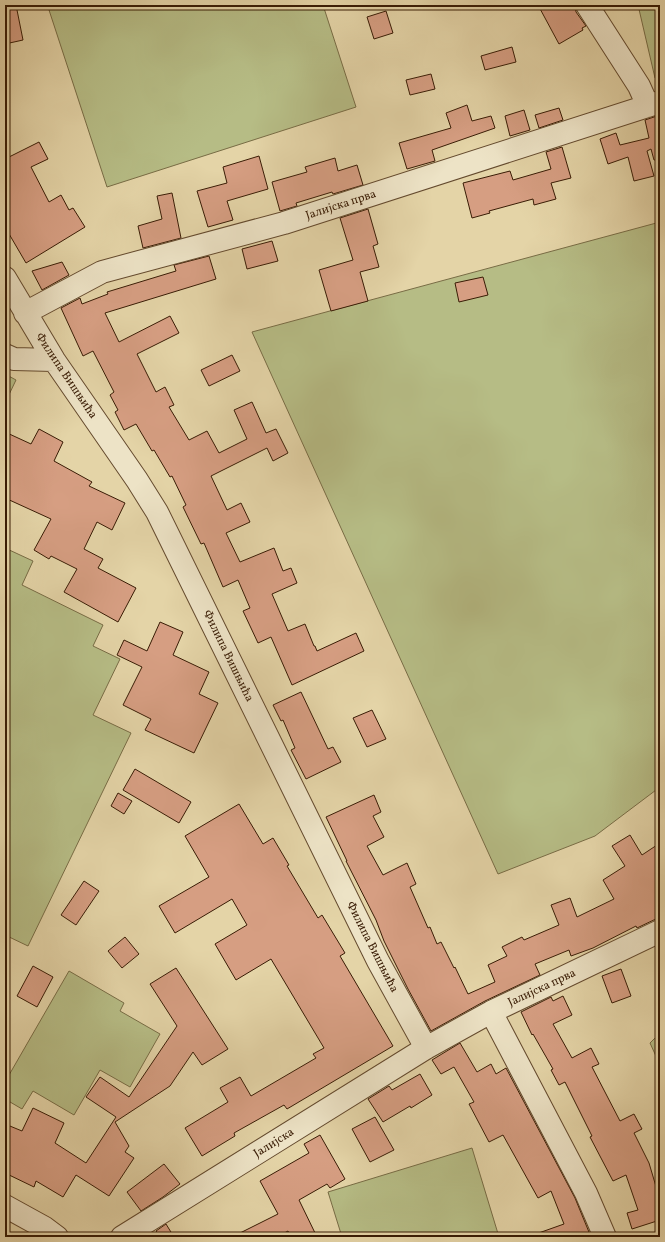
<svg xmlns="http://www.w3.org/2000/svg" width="665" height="1242" viewBox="0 0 665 1242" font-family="Vollkorn,serif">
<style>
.green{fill:#b6bc85;stroke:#786c45}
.building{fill:#d69e82;stroke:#391c05}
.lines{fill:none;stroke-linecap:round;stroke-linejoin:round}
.minor-casing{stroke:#644a2e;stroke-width:24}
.minor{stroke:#ede3c6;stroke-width:22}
.labels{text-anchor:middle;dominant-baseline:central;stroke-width:4;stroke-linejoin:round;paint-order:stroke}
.street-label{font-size:12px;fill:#391c05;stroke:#ede3c6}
</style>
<rect width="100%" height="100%" fill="#e4d4a7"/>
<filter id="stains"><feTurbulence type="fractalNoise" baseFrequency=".005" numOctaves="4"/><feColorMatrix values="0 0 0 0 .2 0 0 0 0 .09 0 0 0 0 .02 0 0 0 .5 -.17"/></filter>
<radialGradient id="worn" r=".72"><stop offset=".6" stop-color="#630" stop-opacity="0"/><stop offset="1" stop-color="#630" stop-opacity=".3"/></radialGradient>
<path class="green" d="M63 5H323L356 107 107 187 49 10Z
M638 5H660V77L655 78Z
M660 222V787L595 836 498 874 252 332Z
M5 374 16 380 5 403Z
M5 548 33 561 22 585 103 625 93 646 120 659 93 715 131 733 28 946 5 935Z
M69 971 124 1003 120 1011 160 1034 130 1087 100 1070 74 1115 33 1091 22 1109 5 1099V1082Z
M660 1033V1065L650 1043Z
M472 1148 499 1237H342L328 1192Z"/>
<path class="building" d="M5 5H16L23 40 5 44Z
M538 5H575L576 12 586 26 582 28 583 30 559 44Z
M386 11 393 33 374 39 367 17Z
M512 47 516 62 485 70 481 56Z
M431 74 435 89 410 95 406 80Z
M467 105 472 121 491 116 495 128 432 150 435 161 407 169 399 143 451 128 446 113Z
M559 108 563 120 539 128 535 115Z
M524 110 530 130 510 136 505 116Z
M660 115V160H654L651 149 647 151 654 176 634 181 628 157 608 164 600 139 616 133 620 145 649 138 645 120Z
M39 142 48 159 31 167 49 202 61 195 69 210 73 208 85 227 26 263 5 227V159Z
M562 147 571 178 551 183 556 199 534 205 533 199 489 211 490 213 472 218 463 183 510 171 513 180 551 169 546 152Z
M259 156 268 189 227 201 233 220 208 227 197 191 227 183 223 167Z
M335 158 338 171 357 165 363 185 333 194 332 192 296 203 297 206 280 211 272 182 307 172 305 167Z
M172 193 181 238 143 248 138 226 162 219 157 196Z
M368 209 378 244 373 246 379 267 360 272 368 301 331 311 319 270 353 260 340 218Z
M272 241 278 261 247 269 242 249Z
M209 256 216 279 105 313 119 342 170 316 179 333 137 354 156 392 165 387 174 405 169 407 189 440 207 431 219 453 247 439 234 410 252 402 266 433 276 429 288 453 273 461 267 448 211 476 227 510 241 503 250 522 226 533 240 562 274 548 283 571 291 568 297 583 272 594 288 631 305 624 314 646H315L317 651 356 633 364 651 292 685 271 637 258 643 243 611 250 608 238 580 223 587 204 543 201 544 183 507 186 505 172 476 170 477 154 450 152 451 136 424 124 430 115 412 118 410 110 395 114 392 93 351 83 356 61 308 80 298 82 304 108 294 107 292 176 271 174 265Z
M62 262 69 275 42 290 32 271Z
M483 277 488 295 459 302 455 283Z
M232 355 240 371 209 386 201 370Z
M39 429 63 442 54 461 92 482 89 486 125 503 112 530 97 522 84 549 103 559 98 568 136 588 118 622 64 592 77 569 51 556 49 559 34 550 51 519 5 498V432L31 444Z
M160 622 183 632 173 655 209 672 199 694 218 703 194 753 145 730 151 719 123 705 142 667 117 655 124 640 147 651Z
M301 692 328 749 333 747 341 762 306 779 291 750 295 748 283 720 281 721 273 705Z
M372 710 386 739 367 747 353 718Z
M135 769 191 802 179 823 123 790Z
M118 793 132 801 124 814 111 806Z
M374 795 381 812 373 816 384 837 367 846 383 875 407 863 416 884 410 887 428 928 430 927 437 944 441 942 454 968 455 967 468 994 495 982 488 965 507 956 502 947 522 937 524 940 559 925 551 905 570 898 577 917 614 899 603 880 625 866 612 846 630 835 642 855 660 843V917L637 928 636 926 593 948 571 956 569 950 535 964 540 975 485 1001 431 1031 408 989 384 941 376 920 346 861H347L326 817Z
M239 804 263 844 273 838 289 865 287 866 318 918 322 915 345 953 340 956 393 1046 287 1109 284 1105 234 1133 235 1136 202 1156 185 1128 228 1102 220 1088 240 1077 251 1096 316 1058 313 1054 324 1048 271 959 236 980 215 944 247 925 232 899 175 933 159 906 209 877 185 836Z
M84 881 99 891 76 925 61 915Z
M125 937 139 954 122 968 108 951Z
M33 966 53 977 37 1007 17 996Z
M176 968 228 1049 202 1065 193 1052 170 1086 115 1122 129 1146 125 1152 134 1158 109 1196 76 1175 63 1197 36 1181 34 1187 5 1173V1124L22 1131 33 1108 64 1123 55 1143 86 1163 116 1117 86 1097 100 1077 129 1097 177 1026 150 984Z
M621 969 631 996 612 1003 602 976Z
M563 996 572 1015 553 1024 572 1058 591 1048 599 1064 592 1067 620 1121 634 1114 642 1129 634 1133 649 1163 660 1200V1220L632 1229 627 1213 638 1210 626 1175 613 1181 590 1137 592 1136 565 1082 559 1085 551 1070 553 1069 533 1034 532 1035 521 1012 551 997 553 1001Z
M460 1043 477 1072 491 1064 496 1074 506 1068 575 1198 591 1237H534L533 1235 564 1224 551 1191 538 1198 503 1135 489 1142 469 1104 474 1102 454 1067 441 1074 432 1060Z
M420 1074 432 1095 411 1108 410 1106 383 1122 368 1099 389 1086 392 1090Z
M375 1117 394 1150 370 1162 352 1129Z
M320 1135 345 1179 330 1188 327 1184 299 1200 317 1237H291L288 1231 277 1237H232L278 1214 260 1181 309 1153 304 1144Z
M164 1164 180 1184 163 1197 141 1211 127 1192Z
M166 1224 174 1237H161L156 1231Z"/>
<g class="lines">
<g class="minor-casing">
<path id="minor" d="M587 5 639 86 648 106
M5 278 54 360 137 480 157 512 378 961 426 1048
M25 313 102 272 284 223 660 102
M5 355 14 359 54 360
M491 1012 586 1193 605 1237
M5 1206 45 1228 57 1237
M122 1237 426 1048 491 1012 660 931"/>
</g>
<use href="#minor" class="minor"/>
</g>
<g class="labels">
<g class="street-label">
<text transform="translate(341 205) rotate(-18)">Јалијска прва</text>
<text transform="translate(66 376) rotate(56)">Филипа Вишњића</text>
<text transform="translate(228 656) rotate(64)">Филипа Вишњића</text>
<text transform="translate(372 947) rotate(63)">Филипа Вишњића</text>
<text transform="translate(542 988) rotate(-25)">Јалијска прва</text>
<text transform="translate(274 1143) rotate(-32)">Јалијска</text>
</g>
</g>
<rect width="665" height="1242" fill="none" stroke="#e4d4a7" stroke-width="20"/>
<rect x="6" y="6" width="653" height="1230" fill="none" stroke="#391c05" stroke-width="2"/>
<rect x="10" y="10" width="645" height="1222" fill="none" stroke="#391c05"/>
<rect width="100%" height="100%" filter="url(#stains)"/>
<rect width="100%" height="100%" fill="url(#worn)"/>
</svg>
